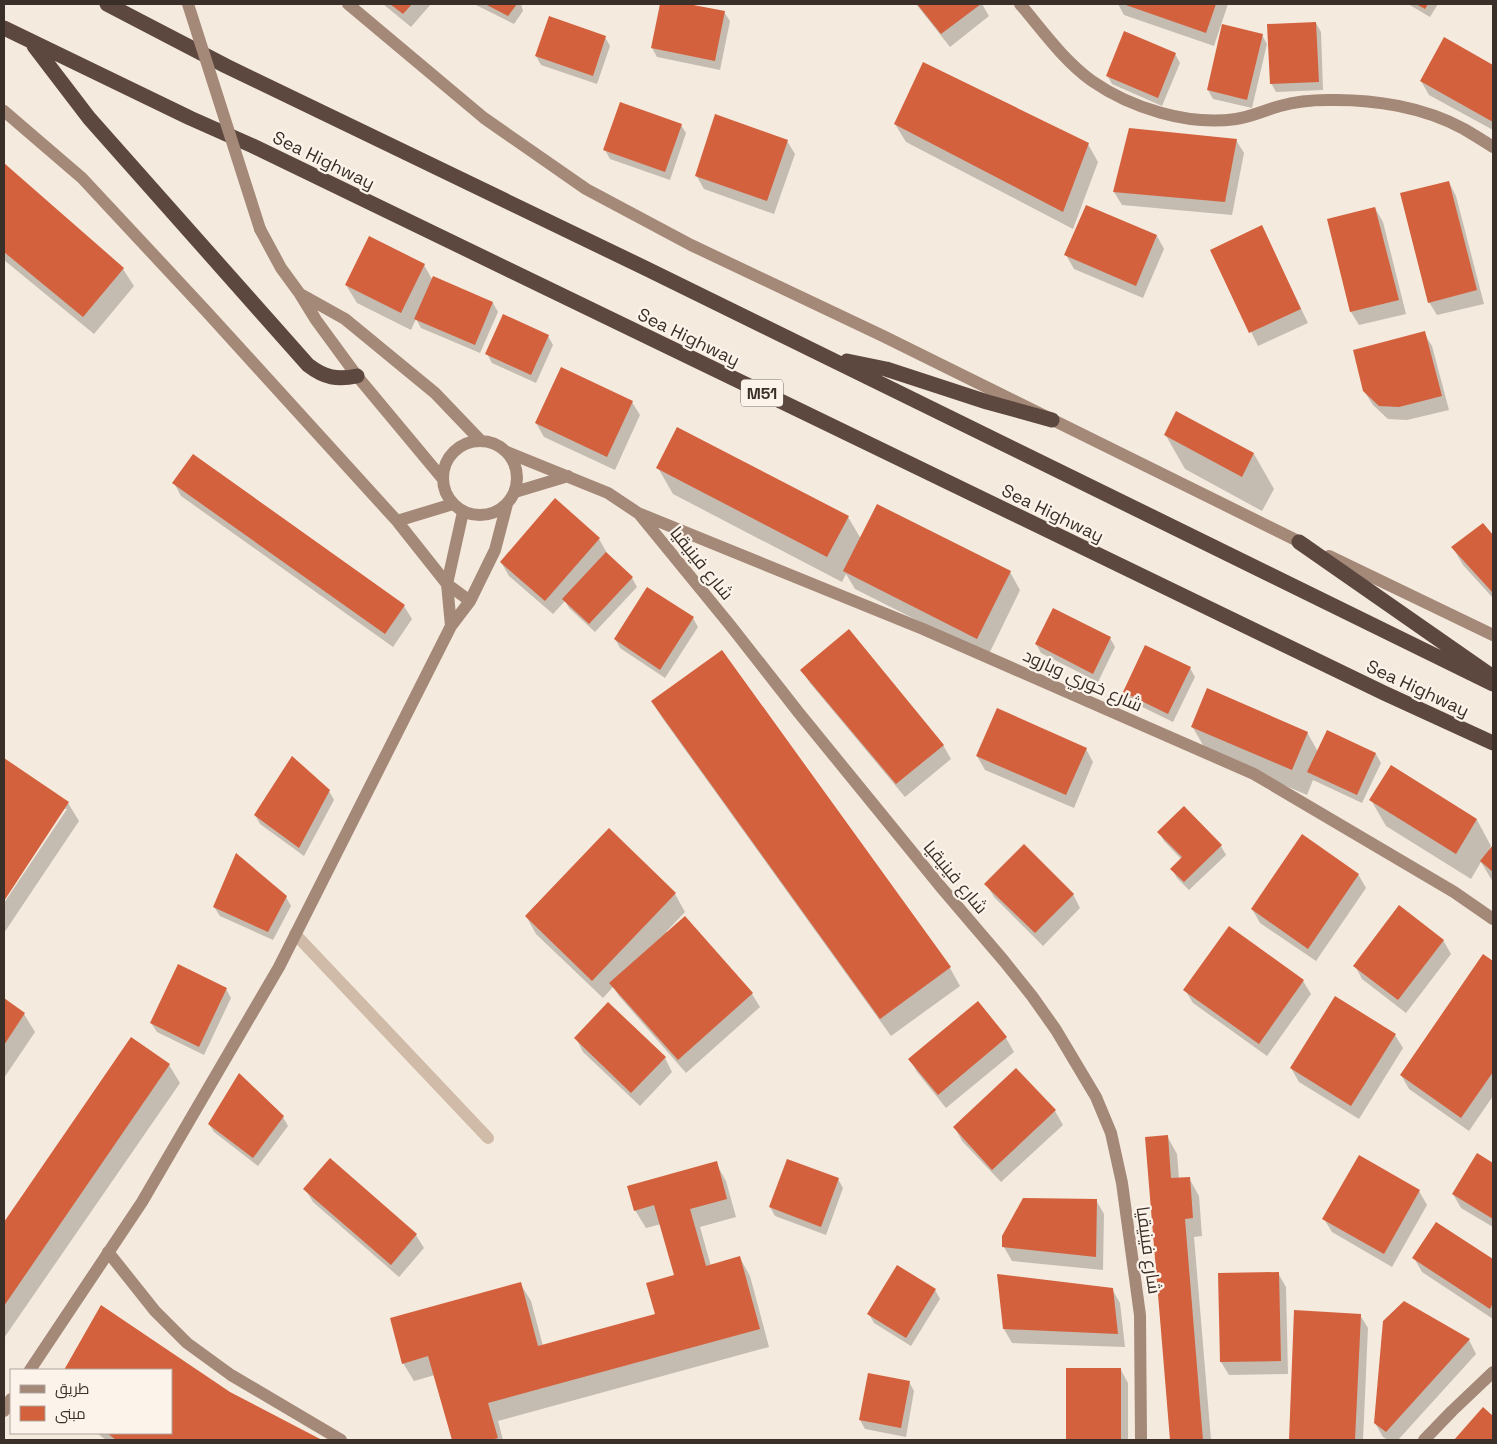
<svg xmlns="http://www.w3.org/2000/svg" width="1497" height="1444" viewBox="0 0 1497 1444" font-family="'Space Grotesk',Cairo,sans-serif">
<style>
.shadow{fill:#0003}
.building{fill:#d4613d}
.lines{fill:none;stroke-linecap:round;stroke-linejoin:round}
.lane{stroke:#d0baa8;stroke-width:12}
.secondary{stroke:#a48878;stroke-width:12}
.highway{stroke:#5d483f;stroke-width:15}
.secondary-bridge{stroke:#a48878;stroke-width:12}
.labels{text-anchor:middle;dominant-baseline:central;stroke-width:4.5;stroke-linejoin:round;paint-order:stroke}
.shield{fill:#fcf4eb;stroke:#756a63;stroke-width:1}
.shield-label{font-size:16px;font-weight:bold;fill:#3b2f29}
.street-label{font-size:18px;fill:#3b2f29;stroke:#fcf4eb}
</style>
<rect width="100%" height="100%" fill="#f5eade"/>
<path class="shadow" d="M383 4H431L411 27Z
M474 4H521L523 11 514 24Z
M661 4H682L724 12 730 21 720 70 657 57 652 48Z
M916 4H982L989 16 950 47Z
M1118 4H1228L1214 46 1124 15Z
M1408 4H1438L1430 17Z
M1316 23 1321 32 1323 90 1276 92 1271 83Z
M1262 35 1267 44 1252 108 1213 99 1208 90Z
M605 37 610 46 597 84 541 65 536 56Z
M1444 39 1493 66V130L1429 95 1421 81Z
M1175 54 1180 63 1162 106 1112 84 1107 75Z
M895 124 1088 144 1098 162 1073 229 906 142Z
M681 125 686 133 670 180 610 159 605 150Z
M1236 140 1244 153 1232 215 1122 205 1114 192Z
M787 141 795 154 774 214 704 189 696 175Z
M4 164 123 269 134 286 94 334 4 260Z
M1449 182 1456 196 1484 304 1437 315 1429 302Z
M1375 208 1383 222 1406 314 1359 325 1351 312 1329 220Z
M1262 227 1308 323 1258 346 1212 251Z
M1157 236 1164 249 1143 298 1074 269 1066 255Z
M424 265 432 279 493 303 498 312 480 353 421 328 416 319 411 330 357 303 346 285Z
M1424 333 1432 346 1449 410 1407 420 1388 419 1373 405 1364 391Z
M548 336 553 345 536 383 492 363 487 354Z
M632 402 640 415 615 470 544 437 536 423Z
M1177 413 1254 454 1274 489 1262 511 1185 469 1165 434Z
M658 468 848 517 861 539 1010 572 1020 590 988 656 855 589 846 574 842 582 673 494Z
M174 483 404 606 412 619 393 647 181 496Z
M555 500 599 539 607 553 606 554 632 578 637 587 595 632 569 608 565 601 553 614 509 576 501 562Z
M1483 524 1493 537V598L1463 565 1453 548Z
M693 618 698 627 665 678 620 648 615 639Z
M1110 638 1115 647 1098 682 1041 653 1036 644Z
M722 651 950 968 960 986 891 1036 663 719 652 702Z
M1190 668 1195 677 1173 722 1130 701 1125 692Z
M802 670 943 745 951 759 905 797 810 683Z
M1192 726 1307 732 1318 752 1376 754 1381 763 1362 803 1313 780 1307 795 1207 752Z
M1086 749 1093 762 1074 808 985 770 977 756Z
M4 759 68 803 79 821 4 933V903L67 809H63L4 898Z
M329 791 334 800 304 856 260 824 255 815Z
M1371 800 1477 820 1491 846 1489 850 1490 851 1493 847V882L1481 862 1471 879 1386 826Z
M1159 832 1221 846 1226 855 1189 890 1177 878 1172 869 1181 859 1164 841Z
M1358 874 1366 888 1316 961 1260 923 1252 909Z
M986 884 1073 894 1080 908 1043 946 994 897Z
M675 894 685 912 666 932 667 933 685 917 752 994 760 1007 686 1073 619 996 613 987 603 998 536 934 526 916Z
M286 897 291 906 273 940 220 916 214 907Z
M1443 940 1451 954 1406 1013 1362 979 1355 966Z
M1484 956 1493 963V1096L1469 1131 1409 1089 1401 1075Z
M1303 981 1311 994 1267 1056 1193 1003 1185 990Z
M226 989 231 998 204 1055 157 1032 151 1023Z
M4 1000 24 1014 35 1032 4 1078Z
M977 1003 1006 1038 1014 1052 946 1108 917 1072 910 1059Z
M1395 1035 1403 1048 1359 1119 1299 1082 1291 1068Z
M131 1038 169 1065 180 1083 4 1338V1224Z
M576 1038 665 1058 672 1072 640 1106 583 1052Z
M1016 1070 1055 1111 1063 1125 1001 1182 962 1141 955 1128Z
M283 1117 288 1126 258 1166 214 1132 209 1124Z
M1167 1136 1177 1154 1179 1179 1189 1178 1199 1196 1202 1236 1194 1237 1211 1440H1171L1146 1138Z
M1477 1154 1493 1164V1227L1461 1208 1453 1194Z
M1359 1157 1419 1191 1427 1205 1392 1267 1332 1232 1324 1219Z
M716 1163 726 1181 736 1217 700 1227 711 1266 740 1258 750 1276 769 1347 498 1421 503 1440H453L435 1375 414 1381 403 1363 520 1283 531 1301 543 1346 656 1315 675 1276 661 1224 646 1228 635 1210Z
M838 1179 843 1188 826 1235 775 1216 770 1207Z
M305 1189 416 1235 424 1248 399 1277 313 1202Z
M1096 1200 1104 1214 1103 1270 1012 1261 1004 1247Z
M1437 1223 1493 1260V1319L1422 1272 1414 1258Z
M1278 1273 1286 1287 1288 1374 1229 1375 1221 1362Z
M998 1275 1112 1289 1120 1303 1125 1347 1012 1343 1004 1329Z
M935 1290 940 1299 911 1346 874 1323 869 1314Z
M101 1307 229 1394 320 1440H106L97 1433H171V1370H65Z
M1296 1312 1360 1315 1368 1328 1363 1440H1290Z
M1469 1340 1476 1354 1398 1440H1388L1383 1437 1375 1423Z
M1067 1370H1121L1128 1383V1440H1067Z
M909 1382 914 1391 906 1437 865 1429 860 1420Z
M1483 1409 1493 1418V1440H1456Z"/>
<path class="building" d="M390 4H412L403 14Z
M485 4H517L508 16Z
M660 4H688L725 11 715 61 651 48Z
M917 4H981L941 34Z
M1123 4H1216L1206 33Z
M1416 4H1428L1425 9Z
M549 16 606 36 593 76 535 56Z
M1316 22 1319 82 1270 84 1267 24Z
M1222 24 1263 34 1247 100 1207 90Z
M1124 31 1176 53 1158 98 1106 76Z
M1444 37 1493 65V122L1420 81Z
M923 62 1089 143 1063 212 894 124Z
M620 102 682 124 665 172 603 150Z
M715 114 788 140 767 201 695 176Z
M1129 128 1237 139 1225 202 1113 192Z
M4 163 124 268 83 317 4 252Z
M1449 181 1477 290 1428 303 1400 193Z
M1086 205 1157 235 1136 286 1064 255Z
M1375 207 1399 300 1350 312 1327 219Z
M1262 225 1301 309 1249 333 1210 250Z
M369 236 425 264 401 313 345 285Z
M433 276 493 302 475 345 414 319Z
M503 314 549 335 531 375 485 354Z
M1425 331 1442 396 1399 407 1379 406 1363 391 1353 350Z
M561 367 633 401 607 457 535 423Z
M1176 411 1254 453 1242 477 1164 435Z
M677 427 849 516 827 557 656 468Z
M193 454 405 605 385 634 172 483Z
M555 498 600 538 545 601 500 562Z
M877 504 1011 571 977 639 843 571Z
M1483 523 1493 535V593L1451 547Z
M606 552 633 577 589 624 562 599Z
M647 587 694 617 660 670 614 639Z
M1053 608 1111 637 1093 674 1035 644Z
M849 629 944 745 896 784 800 670Z
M1145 645 1191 667 1168 714 1123 692Z
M722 650 951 967 880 1019 651 701Z
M1207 688 1308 732 1292 770 1191 727Z
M997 708 1087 748 1066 795 976 756Z
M1327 730 1376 753 1357 795 1307 772Z
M292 756 330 790 299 848 254 815Z
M4 758 69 802 4 901Z
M1391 765 1477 819 1456 854 1369 800Z
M1184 806 1222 845 1184 882 1170 869 1182 857 1157 832Z
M609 828 676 893 592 981 525 916Z
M1302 834 1359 874 1308 949 1251 909Z
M1024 844 1074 894 1035 933 984 884Z
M1493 845V872L1480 861Z
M236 853 287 896 268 932 213 907Z
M1399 905 1444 940 1398 1000 1353 966Z
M685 916 753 993 678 1060 609 983Z
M1229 926 1304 980 1259 1044 1183 990Z
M1483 954 1493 961V1072L1461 1118 1400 1075Z
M178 964 227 988 199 1047 150 1023Z
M1335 996 1396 1034 1351 1106 1290 1068Z
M4 998 25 1013 4 1045Z
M978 1001 1007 1037 938 1095 908 1059Z
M608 1002 666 1057 631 1093 574 1038Z
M131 1037 170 1064 4 1306V1222Z
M1016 1068 1056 1110 992 1170 953 1127Z
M239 1073 284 1116 253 1158 208 1124Z
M1168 1135 1171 1178 1190 1177 1193 1218 1185 1219 1203 1440H1170L1145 1137Z
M1477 1153 1493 1163V1219L1452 1194Z
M1359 1155 1420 1190 1384 1254 1322 1219Z
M330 1158 417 1234 391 1265 303 1189Z
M787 1159 839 1178 821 1227 769 1207Z
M717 1161 727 1199 690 1209 706 1266 740 1256 760 1329 488 1403 498 1438 490 1440H452L428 1356 402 1364 390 1318 521 1282 538 1346 655 1314 646 1283 674 1275 654 1205 634 1211 627 1186Z
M1023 1198 1097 1199 1096 1257 1002 1247V1236Z
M1436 1222 1493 1259V1303L1490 1309 1412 1258Z
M897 1265 936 1289 906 1338 867 1314Z
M1279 1272 1281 1361 1220 1362 1218 1273Z
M997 1274 1113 1288 1118 1334 1003 1329Z
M1404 1301 1470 1339 1386 1432 1374 1423 1383 1321Z
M101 1305 230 1392 322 1440H116L107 1433H171V1370H64Z
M1294 1310 1361 1314 1355 1440H1289Z
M1066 1368H1121V1440H1066Z
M868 1373 910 1381 901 1428 859 1420Z
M1483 1407 1493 1416V1440H1454Z"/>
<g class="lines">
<path class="lane" d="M295 934 488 1138"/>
<path class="secondary" d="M348 4 484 118 586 189 691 245 883 336 1306 545
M1020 4C1043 31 1063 60 1092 81 1131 108 1188 126 1236 119 1251 117 1265 110 1280 106 1294 102 1313 100 1328 100 1374 99 1424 107 1464 129 1474 135 1484 141 1493 147
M4 111 82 178 206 311 397 521 447 584 470 601
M260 229 281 268 300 294 316 320 357 376 442 478
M302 295 345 319 435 393 480 440
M443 478a37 37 0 1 1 74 0a37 37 0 1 1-74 0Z
M507 452 608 493 638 513 923 629 1254 774 1454 892 1493 919
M515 492 568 476
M640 515 730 625 799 713 940 886 1004 961 1032 996 1056 1030 1096 1097 1111 1133 1122 1183 1140 1315 1141 1440
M397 521 453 504
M1329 556 1493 635
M451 626 447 584 463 512
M108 1252 155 1311 187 1343 231 1375 341 1440
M30 1370 142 1202 279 967 451 626 470 601 495 550 507 504
M4 1411 11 1399
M1424 1440 1452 1411 1493 1372"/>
<path class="highway" d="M107 4 226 66 645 268 1493 684
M4 28 190 118 253 146 1384 693 1493 743
M34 46 89 118 308 365C325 378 337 380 357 376
M847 361 886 369 987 402 1052 420
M1299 542 1490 675"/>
<path class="secondary-bridge" d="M188 4 260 229"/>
</g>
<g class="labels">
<rect class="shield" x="741" y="379.5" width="42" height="27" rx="4"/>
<g class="shield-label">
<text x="762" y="393">M51</text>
</g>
<g class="street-label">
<text transform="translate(324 160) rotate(26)">Sea Highway</text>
<text transform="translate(689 337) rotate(26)">Sea Highway</text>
<text transform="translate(1053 513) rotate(26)">Sea Highway</text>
<text transform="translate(702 563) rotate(51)">شارع فينيقيا</text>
<text transform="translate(1083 680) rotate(24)">شارع خوري وبارود</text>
<text transform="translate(1418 688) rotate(25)">Sea Highway</text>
<text transform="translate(956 877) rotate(50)">شارع فينيقيا</text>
<text transform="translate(1149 1250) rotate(82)">شارع فينيقيا</text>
</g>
</g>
<rect width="1497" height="1444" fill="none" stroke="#3b2f29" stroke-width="10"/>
<rect x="10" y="1369" width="162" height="65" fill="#fcf4eb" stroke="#afa59d"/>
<rect x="20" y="1385" width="25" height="8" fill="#a48878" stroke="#afa59d"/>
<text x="55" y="1394" font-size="15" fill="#3b2f29">طريق</text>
<rect x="20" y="1406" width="25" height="15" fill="#d4613d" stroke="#afa59d"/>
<text x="55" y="1419" font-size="15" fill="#3b2f29">مبنى</text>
</svg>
